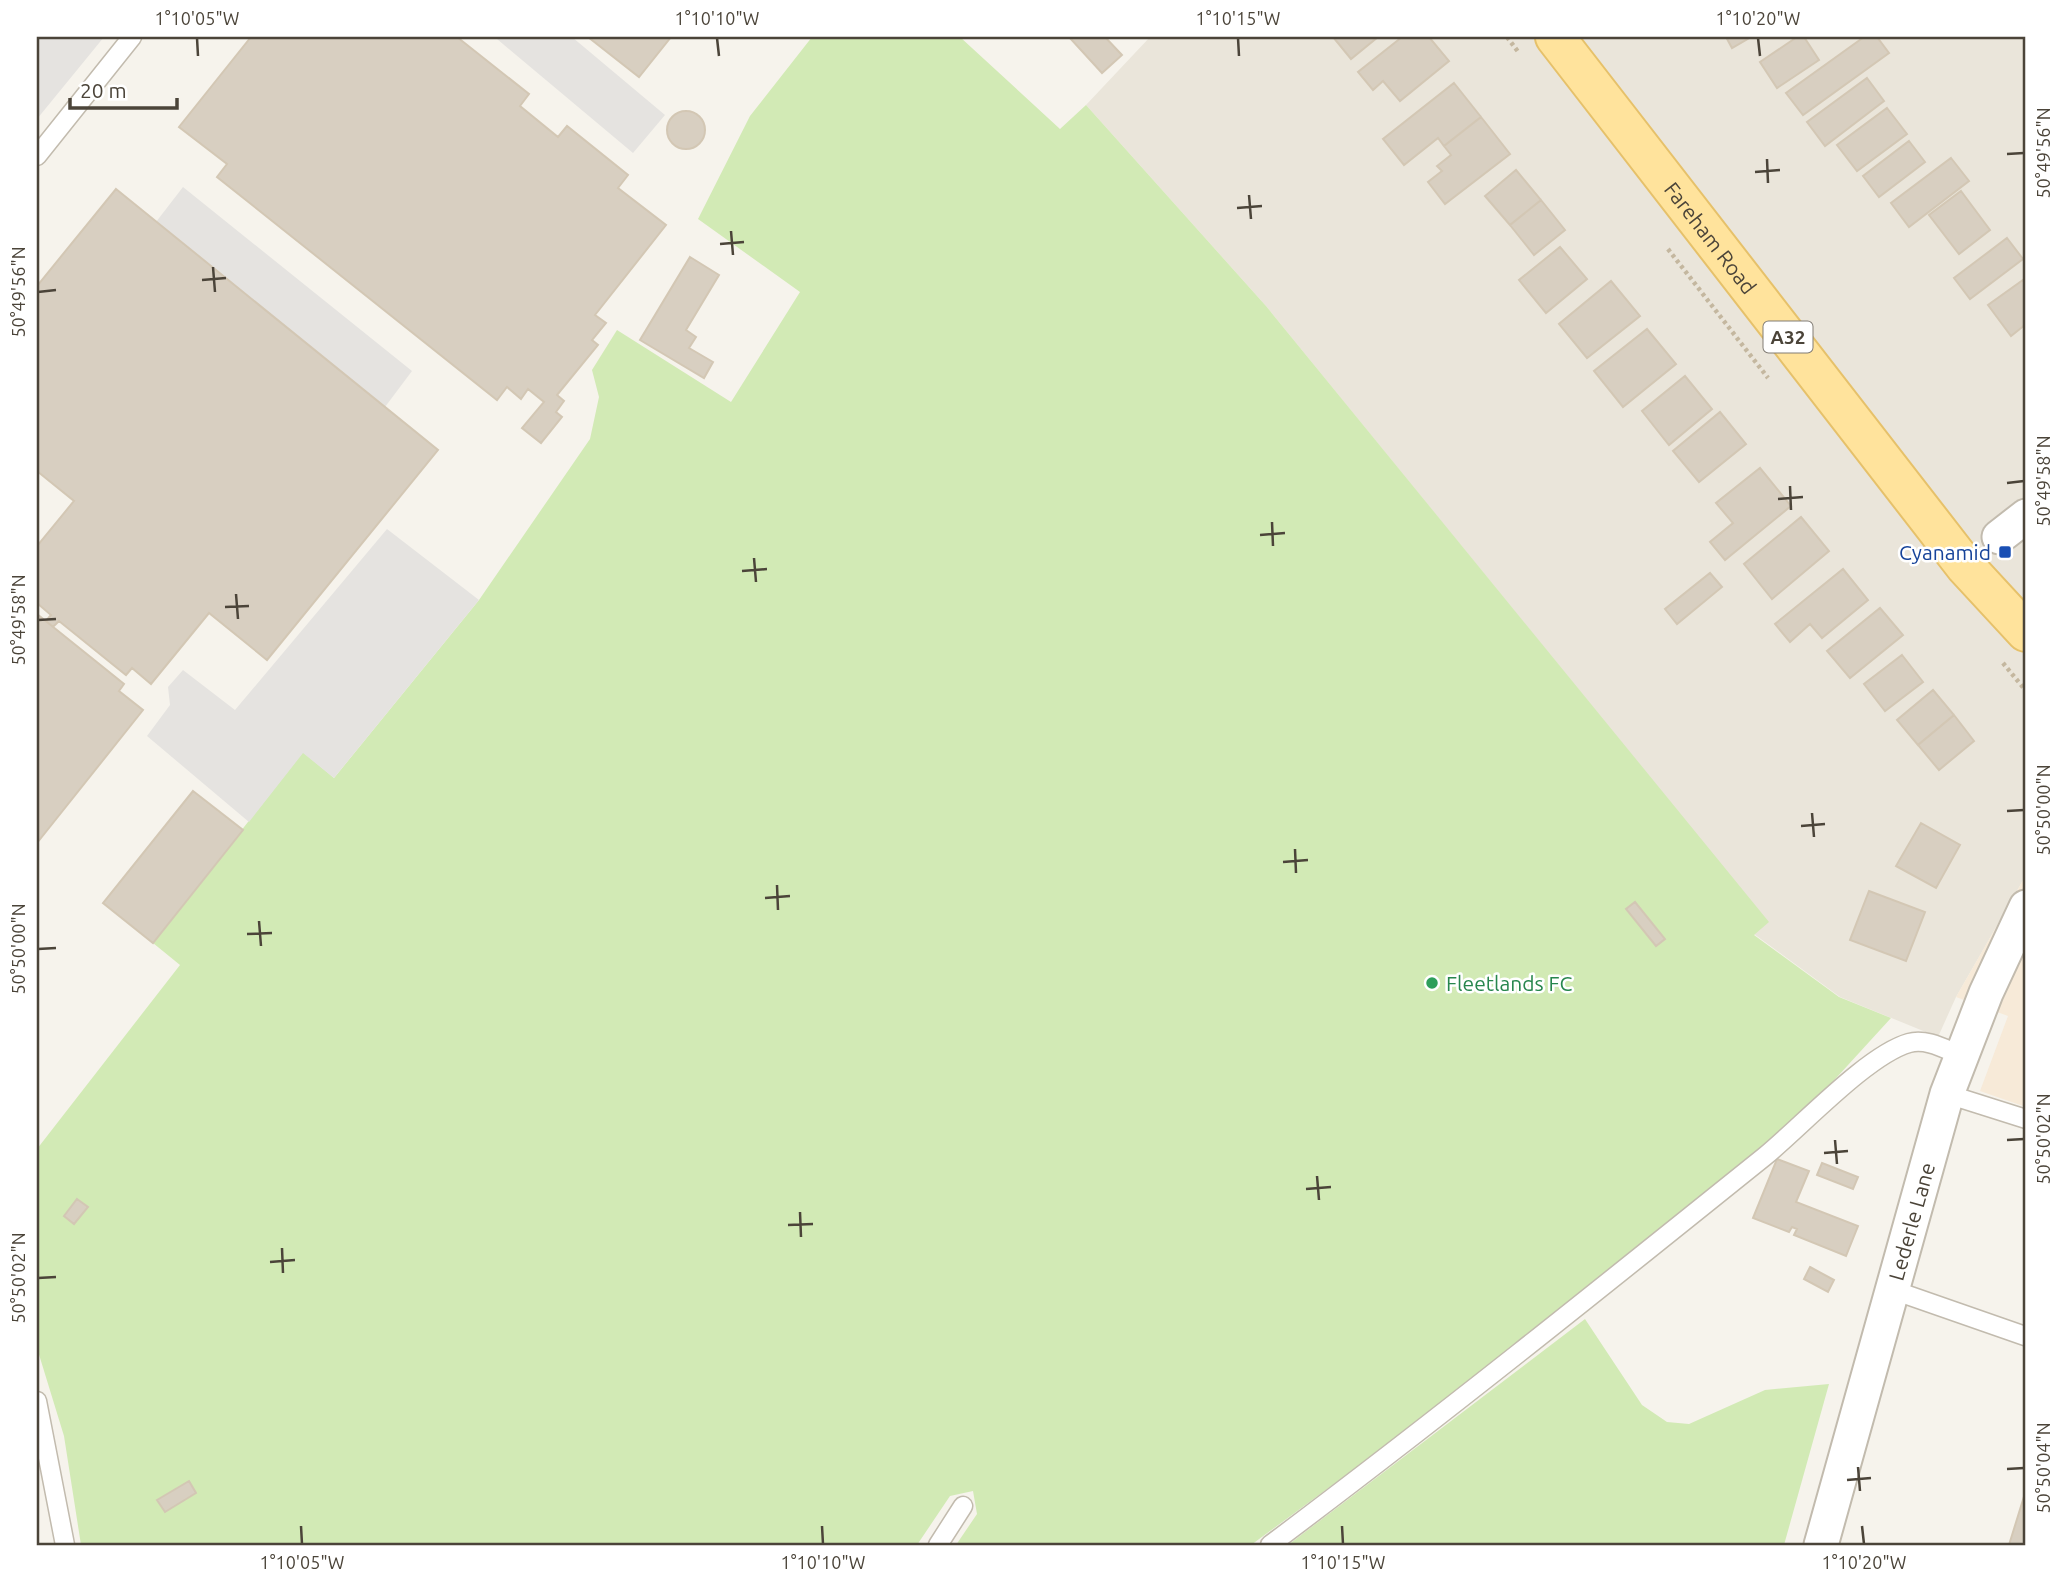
<svg xmlns="http://www.w3.org/2000/svg" width="2063" height="1582" viewBox="0 0 2063 1582" font-family="Ubuntu,sans-serif">
<style>
.residential{fill:#eae5da}
.commercial{fill:#f7ead8}
.green{fill:#d2eab5}
.parking{fill:#e5e3e0}
.building{fill:#d8cfc1;stroke:#d3c7b4;stroke-width:2}
.lines{fill:none;stroke-linecap:round;stroke-linejoin:round}
.service-casing{stroke:#c2bbae;stroke-width:21}
.minor-casing{stroke:#c2bbae;stroke-width:37}
.primary-casing{stroke:#e6c16a;stroke-width:42}
.path{stroke:#c4b79f;stroke-width:4.5;stroke-dasharray:3.5 3.5;stroke-linecap:butt}
.service{stroke:#fff;stroke-width:18}
.minor{stroke:#fff;stroke-width:33}
.primary{stroke:#ffe39c;stroke-width:38}
.ticks{fill:none;stroke:#4b4439;stroke-width:2.5}
.transit-dot{fill:#1a4fb4;stroke:#fff;stroke-width:2.5}
.leisure-dot{fill:#2e9e5b;stroke:#fff;stroke-width:2.5}
.labels{text-anchor:middle;dominant-baseline:central;stroke-width:5;stroke-linejoin:round;paint-order:stroke}
.shield{fill:#fff;stroke:#817c74;stroke-width:2}
.shield-label{font-size:19px;font-weight:bold;fill:#4b4439}
.street-label{font-size:21px;fill:#4b4439;stroke:#fff}
.transit-label{font-size:21px;fill:#164399;stroke:#fff;text-anchor:end}
.leisure-label{font-size:21px;fill:#27864d;stroke:#fff;text-anchor:start}
.neatline{fill:none;stroke:#4b4439;stroke-width:2.5}
.ticks-label{font-size:18px;text-anchor:middle;fill:#4b4439}
</style>
<rect width="100%" height="100%" fill="#f6f3ec"/>
<path class="residential" d="M1150 37H2026V875L1956 997 1938 1037 1840 997 1754 934 1768 922 1266 306 1086 105Z"/>
<path class="commercial" d="M2026 875V1107L1980 1091 2008 1016 1956 997Z"/>
<path class="green" d="M812 37H960L1060 129 1086 105 1266 306 1769 922 1754 935 1839 997 1891 1018 1795 1123 1395 1439 1251 1545H956L977 1514 973 1491 950 1496 917 1545H81L64 1436 37 1348V1149L180 965 153 943 303 752 334 778 479 600 590 439 599 397 592 370 617 330 731 402 800 292 698 219 750 116Z
M1585 1319 1642 1405 1667 1422 1689 1424 1765 1390 1829 1384 1784 1545H1288Z"/>
<path class="parking" d="M37 37H104L37 119Z
M499 37H572L665 115 633 153 497 39Z
M183 187 412 371 385 407 156 222Z
M387 529 479 600 334 778 303 753 249 822 147 736 170 705 168 687 183 670 235 710Z"/>
<path class="building" d="M251 37H457L529 94 520 106 558 137 567 126 628 175 618 188 666 225 595 315 606 323 592 340 598 345 557 395 564 401 556 412 562 417 541 443 522 428 544 402 528 389 521 399 507 387 497 400 217 177 227 164 179 127Z
M588 37H671L639 77Z
M1069 37H1105L1122 55 1102 73Z
M1333 37H1378L1351 59Z
M1402 37H1429L1449 61 1400 101 1383 81 1373 90 1358 72Z
M1726 37H1751L1732 48Z
M1797 37H1804L1819 60 1777 88 1760 62Z
M1864 37H1877L1889 53 1803 115 1786 93Z
M1867 78 1884 101 1825 146 1807 122Z
M1454 83 1481 117 1444 146 1438 138 1404 165 1383 139Z
M1887 108 1907 134 1857 171 1837 145Z
M667 130a19 19 0 1 1 38 0a19 19 0 1 1-38 0Z
M1481 117 1510 154 1445 204 1428 182 1442 171 1437 166 1451 155 1444 146Z
M1909 141 1925 162 1879 197 1863 176Z
M1951 158 1969 181 1909 227 1891 203Z
M1516 170 1541 200 1510 225 1485 196Z
M116 189 438 450 267 660 209 613 151 684 132 668 126 675 59 621 53 627 46 621 51 615 37 603V546L74 501 37 471V286Z
M1961 191 1990 230 1959 254 1929 215Z
M1541 200 1565 230 1534 255 1510 225Z
M2007 238 2023 259 1970 299 1954 278Z
M1560 247 1587 279 1546 313 1519 280Z
M690 257 719 275 686 330 696 337 689 348 713 362 704 378 640 340Z
M2023 280 2026 285V324L2011 336 1988 305Z
M1611 281 1640 316 1587 358 1559 324Z
M1647 329 1676 364 1623 407 1594 371Z
M1685 376 1712 409 1669 445 1642 411Z
M1720 412 1746 444 1699 482 1673 451Z
M1760 468 1791 506 1725 560 1710 542 1733 523 1716 503Z
M1801 517 1829 551 1772 599 1744 564Z
M1843 569 1868 600 1822 638 1810 624 1790 642 1775 624Z
M1710 573 1722 587 1677 624 1665 609Z
M1880 608 1903 635 1850 678 1827 651Z
M37 614 124 684 119 691 143 710 37 843Z
M1902 655 1923 682 1885 711 1864 684Z
M1933 690 1954 715 1918 745 1897 720Z
M1954 715 1974 741 1939 770 1918 745Z
M193 791 243 830 153 943 103 903Z
M1921 823 1960 845 1936 888 1896 866Z
M1869 891 1925 912 1906 961 1850 940Z
M1635 902 1665 939 1656 946 1626 909Z
M1777 1159 1809 1171 1796 1202 1858 1226 1846 1256 1794 1235 1797 1229 1792 1227 1789 1232 1753 1218Z
M1822 1163 1858 1177 1853 1189 1817 1175Z
M77 1199 88 1207 74 1224 64 1216Z
M1810 1267 1834 1280 1828 1292 1804 1279Z
M189 1481 196 1493 165 1512 157 1500Z
M2026 1490V1545H2009Z"/>
<g class="lines">
<g class="service-casing">
<path id="service" d="M37 156 132 37
M1947 1094 2026 1119
M1893 1290 2025 1336
M37 1401 65 1545
M938 1545 963 1506
M1270 1545C1438 1419 1601 1288 1764 1157 1801 1127 1867 1055 1909 1043 1926 1038 1945 1049 1960 1055"/>
</g>
<g class="minor-casing">
<g id="minor">
<path d="M1999 537 2026 516"/>
<path id="s1" d="M1821 1545 1947 1094 1986 993 2026 907"/>
</g>
</g>
<g class="primary-casing">
<g id="primary">
<path id="s2" d="M1555 37 1965 566 2026 632"/>
</g>
</g>
<path class="path" d="M1507 37 1519 53
M1668 249 1768 378
M2003 663 2026 691"/>
<use href="#service" class="service"/>
<use href="#minor" class="minor"/>
<use href="#primary" class="primary"/>
</g>
<path class="ticks" d="M197 38 198 56M717 38 719 56M1238 38 1239 56M1758 38 1760 56M2007 154 2024 153M1767 159 1768 183M1755 172 1780 170M1249 195 1251 219M1237 208 1262 206M731 231 733 255M720 244 744 242M213 267 215 292M202 280 226 278M38 292 56 290M2007 483 2024 481M1790 486 1791 510M1778 499 1803 497M1272 522 1273 546M1260 535 1285 533M754 558 756 582M742 571 767 569M236 594 238 619M225 607 249 606M38 620 56 619M2007 811 2024 810M1812 813 1814 837M1801 826 1825 824M1295 849 1296 873M1283 862 1308 860M777 885 778 910M765 898 790 896M259 921 261 946M247 934 272 933M38 949 56 948M1835 1140 1837 1164M2007 1140 2024 1139M1824 1153 1848 1151M1317 1176 1319 1200M1306 1189 1331 1187M800 1212 801 1237M788 1225 813 1224M282 1248 283 1273M270 1262 295 1260M38 1278 56 1277M1858 1467 1860 1491M2007 1469 2024 1468M1847 1480 1871 1478M301 1526 302 1544M822 1526 823 1544M1342 1526 1343 1544M1862 1526 1864 1544"/>
<rect class="transit-dot" x="1998" y="545" width="14" height="14" rx="3.5"/>
<circle class="leisure-dot" cx="1432" cy="983" r="7"/>
<g class="labels">
<rect class="shield" x="1763.5" y="321.5" width="49" height="31" rx="5"/>
<g class="shield-label">
<text x="1788" y="337">A32</text>
</g>
<g class="street-label">
<text stroke="none"><textPath href="#s2" startOffset="254">Fareham Road</textPath></text>
<text stroke="none"><textPath href="#s1" startOffset="336">Lederle Lane</textPath></text>
</g>
<g class="transit-label">
<text x="1991" y="552">Cyanamid</text>
</g>
<g class="leisure-label">
<text x="1446" y="983">Fleetlands FC</text>
</g>
</g>
<rect width="2063" height="1582" fill="none" stroke="#ffffff" stroke-width="77"/>
<path d="M70 98v10h107v-10" fill="none" stroke="#4b4439" stroke-width="3.5"/>
<text x="80" y="98" font-size="21" fill="#4b4439" stroke="#ffffff" stroke-width="5" paint-order="stroke">20 m</text>
<rect x="38" y="38" width="1986" height="1506" class="neatline"/>
<g class="ticks-label">
<text x="197" y="25">1°10'05"W</text>
<text x="717" y="25">1°10'10"W</text>
<text x="1238" y="25">1°10'15"W</text>
<text x="1758" y="25">1°10'20"W</text>
<text transform="translate(2044 153) rotate(-90)" y="6">50°49'56"N</text>
<text transform="translate(19 292) rotate(-90)" y="6">50°49'56"N</text>
<text transform="translate(2044 481) rotate(-90)" y="6">50°49'58"N</text>
<text transform="translate(19 620) rotate(-90)" y="6">50°49'58"N</text>
<text transform="translate(2044 810) rotate(-90)" y="6">50°50'00"N</text>
<text transform="translate(19 949) rotate(-90)" y="6">50°50'00"N</text>
<text transform="translate(2044 1139) rotate(-90)" y="6">50°50'02"N</text>
<text transform="translate(19 1278) rotate(-90)" y="6">50°50'02"N</text>
<text transform="translate(2044 1468) rotate(-90)" y="6">50°50'04"N</text>
<text x="302" y="1569">1°10'05"W</text>
<text x="823" y="1569">1°10'10"W</text>
<text x="1343" y="1569">1°10'15"W</text>
<text x="1864" y="1569">1°10'20"W</text>
</g>
</svg>
